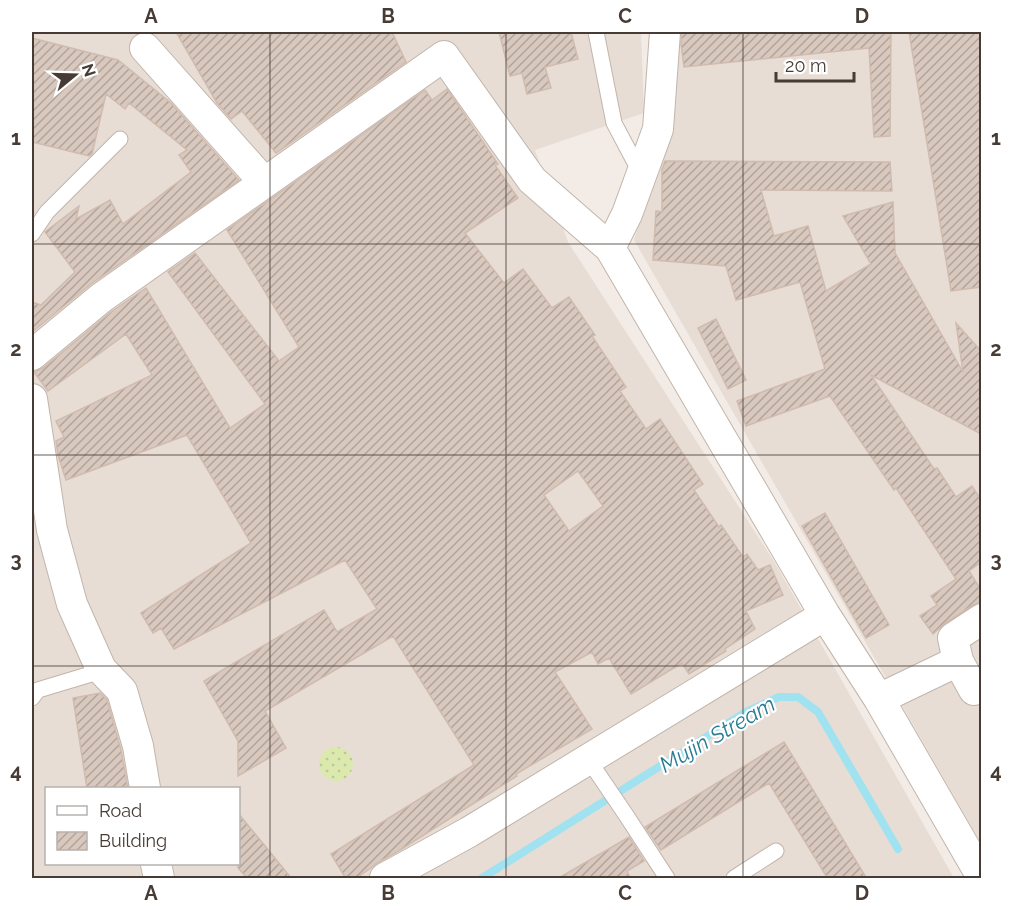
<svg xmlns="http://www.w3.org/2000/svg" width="1013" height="910" viewBox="0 0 1013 910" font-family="Raleway,sans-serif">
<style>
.residential{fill:#e7ddd4;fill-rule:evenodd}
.green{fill:url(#green-dots)}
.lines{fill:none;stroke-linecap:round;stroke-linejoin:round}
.stream{stroke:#a1e2f1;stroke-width:8}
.building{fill:url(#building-hatch);stroke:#d0bbae;stroke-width:1.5;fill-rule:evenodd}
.lane-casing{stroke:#c2b5ab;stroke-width:17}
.street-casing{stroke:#c2b5ab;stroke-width:32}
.lane{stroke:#fff;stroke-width:15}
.street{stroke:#fff;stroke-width:30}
.grid{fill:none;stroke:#463b35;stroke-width:1.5;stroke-opacity:0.55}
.labels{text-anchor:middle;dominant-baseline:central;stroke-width:4.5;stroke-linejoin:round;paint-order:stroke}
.water-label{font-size:22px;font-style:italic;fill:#277d92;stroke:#fff}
.neatline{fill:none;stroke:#463b35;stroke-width:2}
.grid-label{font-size:20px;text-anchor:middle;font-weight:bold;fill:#463b35}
</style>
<defs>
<pattern id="green-dots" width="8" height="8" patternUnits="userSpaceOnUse" patternTransform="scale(1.5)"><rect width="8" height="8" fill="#dbe8ae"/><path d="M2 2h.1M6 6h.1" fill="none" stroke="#bdc896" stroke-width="1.8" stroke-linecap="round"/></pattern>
<pattern id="building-hatch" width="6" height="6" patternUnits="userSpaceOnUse" patternTransform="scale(1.5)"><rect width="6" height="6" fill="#d8c8be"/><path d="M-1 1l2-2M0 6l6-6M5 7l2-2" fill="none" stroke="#b1a49b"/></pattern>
</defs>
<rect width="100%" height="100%" fill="#f3ece6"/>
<path class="residential" d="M32 32H641L644 113 535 150 568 242 775 563 954 878H32ZM46 788H238V864H46Z
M677 32H981V843L634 240 676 106Z"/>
<path class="green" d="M319 764a17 17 0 1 1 34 0a17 17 0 1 1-34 0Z"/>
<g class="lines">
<path class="stream" d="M482 878 746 712 779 697H798L818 712 898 849"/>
</g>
<path class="building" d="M176 32H392L406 62 276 153 242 111 231 119 217 103Z
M499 32H571L578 59 545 67 551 88 527 94 522 73 510 76Z
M682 32H891L890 136 874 137 869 48 684 67 681 44Z
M909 32H981V287L951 291Z
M32 38 118 60 171 103 239 180 91 284 32 332V302L41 305 75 272 45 232 79 206 76 219 110 200 123 224 191 172 179 155 187 150 129 103 125 109 106 94 92 154 89 156 32 142Z
M447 89 498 164 495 165 518 198 465 233 504 283 523 269 552 308 569 297 595 335 592 336 626 387 620 391 646 429 660 419 703 484 694 490 719 527 721 525 743 557 747 554 758 570 770 565 783 595 746 611 755 629 725 649 726 651 689 674 682 663 631 694 609 658 598 664 592 652 555 672 592 729 516 774 517 776 400 850 377 863 371 868 355 879H346L331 854 474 765 393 636 265 711 286 748 238 776V741L204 681 324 610 337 632 377 609 345 560 174 649 161 628 153 633 141 613 251 543 187 435 66 480 58 455 56 441 64 437 56 421 152 375 126 334 48 391 34 372 43 368 111 312 146 288 230 428 265 404 168 272 195 253 279 361 299 347 227 230 425 90 432 100ZM578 471 603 506 569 531 544 495Z
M665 161 890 162 892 191 761 190 774 236 808 226 826 291 871 264 843 216 893 202 895 253 963 372 956 323 981 351V434L871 375 934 469 937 468 956 497 972 486 981 500V562L969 571 981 590V602L973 605 944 624 933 634 920 616 937 605 931 596 956 579 896 488 894 490 830 396 746 426 737 401 825 369 800 282 736 300 726 266 653 260 656 211 662 212V169Z
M716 319 746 380 728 389 698 328Z
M825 513 889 625 866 638 802 526Z
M100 693 107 700 121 750 128 789H87L73 698Z
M784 742 867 879H828L769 783 661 850 645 827Z
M238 813 292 879H248L238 868Z
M629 837 644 861 627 871 631 879H557Z"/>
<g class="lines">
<g class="lane-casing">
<path id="lane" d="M596 32 614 123 641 174
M32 234 47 212 120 139
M32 698 38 690 91 674 101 669
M588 759 626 815 667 878
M734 878 776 851"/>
</g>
<g class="street-casing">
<path id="street" d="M145 48 264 182
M610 248 627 214 658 129 665 32
M32 355 101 298 444 56 532 180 610 248 825 615 879 699 982 877
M32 399 52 530 72 604 101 669 122 691 138 746 145 788
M958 661 974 690 982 688
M879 699 958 661 953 638 982 619
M156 864 159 878
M385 878 469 832 825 615"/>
</g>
<use href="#lane" class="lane"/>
<use href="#street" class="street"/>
</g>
<path class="grid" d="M270 32V878M506 32V878M743 32V878M32 244H982M32 455H982M32 666H982"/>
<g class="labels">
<g class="water-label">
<text transform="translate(717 734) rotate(-30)">Mujin Stream</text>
</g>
</g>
<rect width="1013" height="910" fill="none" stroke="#ffffff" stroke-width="66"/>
<rect x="45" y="787" width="195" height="78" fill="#ffffff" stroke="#b5b1ae" stroke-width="1.5"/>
<rect x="57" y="806" width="30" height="9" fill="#ffffff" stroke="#b5b1ae" stroke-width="1.5"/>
<text x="99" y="817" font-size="18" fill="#463b35">Road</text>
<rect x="57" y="832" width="30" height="18" fill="url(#building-hatch)" stroke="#b5b1ae" stroke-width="1.5"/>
<text x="99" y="847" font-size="18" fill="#463b35">Building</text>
<g transform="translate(75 75) rotate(71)" stroke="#ffffff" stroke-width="4.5" paint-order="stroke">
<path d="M0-4.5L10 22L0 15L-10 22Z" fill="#463b35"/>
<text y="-9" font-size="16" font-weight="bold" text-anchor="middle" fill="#463b35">N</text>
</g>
<path d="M776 72v9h78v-9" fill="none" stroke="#463b35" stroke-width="3"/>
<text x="785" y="72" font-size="18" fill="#463b35" stroke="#ffffff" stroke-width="4.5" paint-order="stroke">20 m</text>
<rect x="33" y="33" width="947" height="844" class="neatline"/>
<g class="grid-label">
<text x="151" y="23">A</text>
<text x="388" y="23">B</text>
<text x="625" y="23">C</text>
<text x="862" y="23">D</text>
<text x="16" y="145">1</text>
<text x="996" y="145">1</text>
<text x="16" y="356">2</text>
<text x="996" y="356">2</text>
<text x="16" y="567">3</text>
<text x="996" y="567">3</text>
<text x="16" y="778">4</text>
<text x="996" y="778">4</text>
<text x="151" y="900">A</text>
<text x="388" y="900">B</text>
<text x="625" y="900">C</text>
<text x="862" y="900">D</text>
</g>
</svg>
